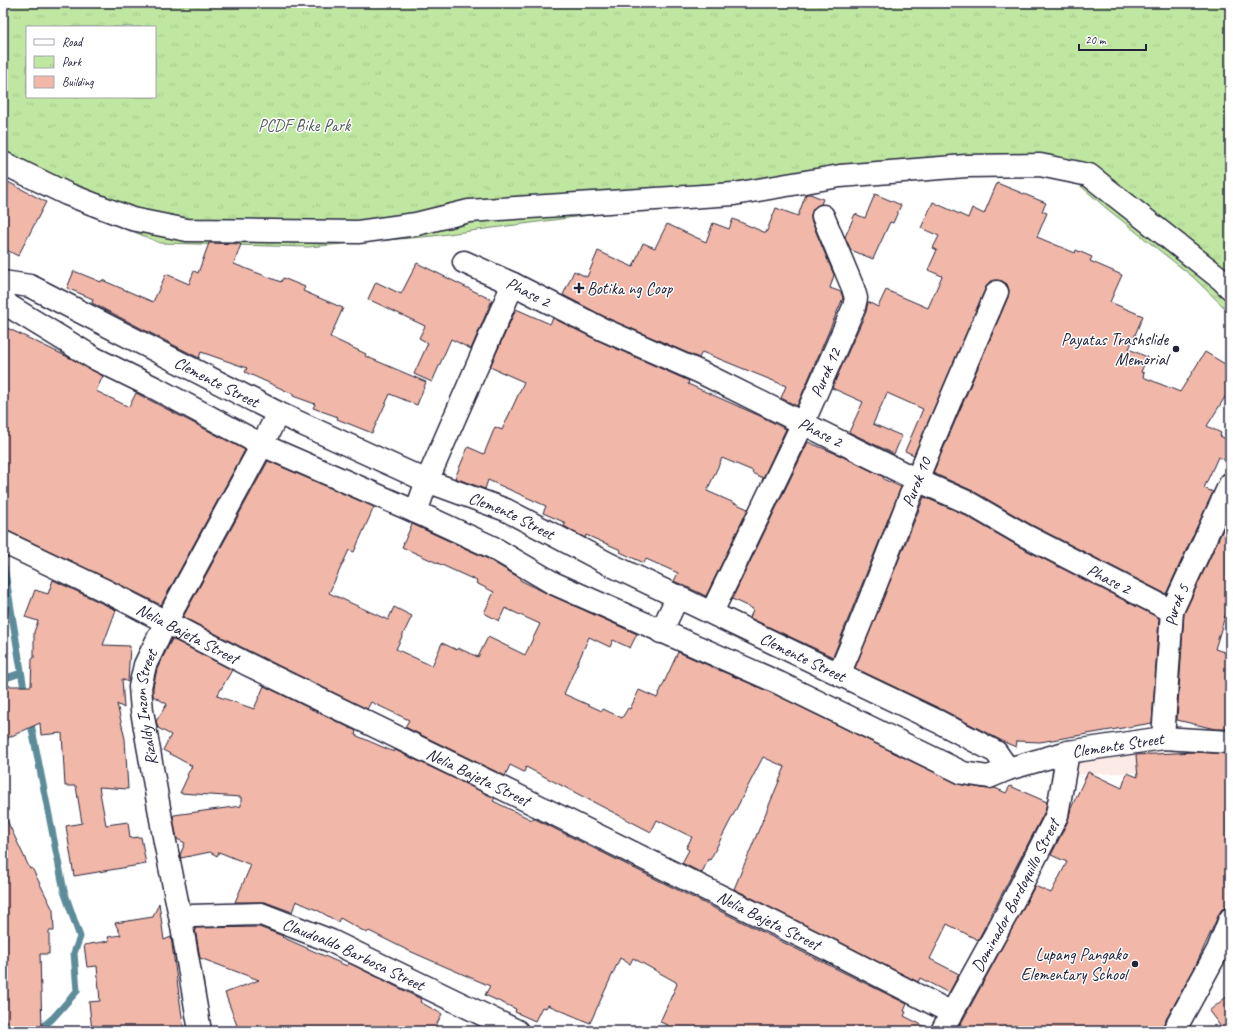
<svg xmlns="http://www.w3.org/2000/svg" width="1233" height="1034" viewBox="0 0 1233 1034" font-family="Caveat,sans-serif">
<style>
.built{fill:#fbeae5}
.park{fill:url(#park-tufts);stroke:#71846e;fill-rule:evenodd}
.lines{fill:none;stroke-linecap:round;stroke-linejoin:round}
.stream{stroke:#5c8c9a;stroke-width:7}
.building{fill:#f1b8a9;stroke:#22223b}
.minor-casing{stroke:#22223b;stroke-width:25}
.minor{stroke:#fff;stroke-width:22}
.poi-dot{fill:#22223b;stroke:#fff;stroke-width:1.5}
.labels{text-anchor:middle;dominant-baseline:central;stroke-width:3;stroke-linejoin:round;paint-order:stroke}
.park-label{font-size:17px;fill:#515d5a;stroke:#fff}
.poi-label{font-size:17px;fill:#22223b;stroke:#fff;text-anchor:end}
.street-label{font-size:17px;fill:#22223b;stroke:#fff}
</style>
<defs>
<pattern id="park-tufts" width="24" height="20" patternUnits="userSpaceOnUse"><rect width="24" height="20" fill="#c0e7a2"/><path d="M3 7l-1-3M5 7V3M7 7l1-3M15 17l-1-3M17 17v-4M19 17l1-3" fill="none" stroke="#a5c68c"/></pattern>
</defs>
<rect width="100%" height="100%" fill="#fff"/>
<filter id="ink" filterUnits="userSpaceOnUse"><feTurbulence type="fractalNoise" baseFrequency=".025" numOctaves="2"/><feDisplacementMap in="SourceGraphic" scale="8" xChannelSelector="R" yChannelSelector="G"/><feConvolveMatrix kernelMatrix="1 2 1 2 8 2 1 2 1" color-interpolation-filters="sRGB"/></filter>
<g filter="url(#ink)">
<path class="built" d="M1230 747V769L1073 775 1074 756Z"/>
<path class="park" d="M3 3H1230V313L1193 277 1106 208 1075 181 1040 173 860 179 433 236 308 247 160 243 3 176ZM27 27H155V97H27Z"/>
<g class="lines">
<path class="stream" d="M3 560 25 695
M3 679 21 673
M30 719 64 891 80 937 74 953 77 991 53 1018 38 1031"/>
</g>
<path class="building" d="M8 182 46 202 18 256 3 248V192Z
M997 183 1046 203 1042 211 1047 213 1037 237 1075 253 1076 250 1092 257 1090 261 1122 275 1110 302 1143 316 1129 349 1147 357 1141 372 1144 373 1143 377 1180 392 1205 352 1230 367V389L1207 426 1221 433 1220 436 1230 441V462L1218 457 1204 488 1213 492 1166 594 1030 524 973 491 933 473 1008 297 1009 290 1007 284 1002 281 995 280 989 282 986 287 914 455 905 451 923 409 887 393 873 424 902 436 894 454 849 432 863 402 832 388 866 312 868 302 878 307 886 290 928 308 942 276 928 270 937 250 933 248 939 236 921 228 933 202 968 218 972 208 984 214Z
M806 194H810L823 199 821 204 818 205 813 209 811 215V220L834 275 830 288 841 292 843 298 797 406 781 398 786 386 702 352 699 358 607 318 563 295 574 271 587 277 598 251 633 267 643 243 655 248 667 224 706 242 713 223 729 229 733 219 766 233 776 208 798 216Z
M875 194 901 205 893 223 890 222 873 259 851 250 845 237 855 214 865 218Z
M209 243 241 244 234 264 281 282 283 278 305 287 303 291 343 308 330 337 366 354 365 356 426 382 417 405 390 394 372 433 337 419 338 417 313 408 315 404 293 396V394L245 372 247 368 201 352 199 358 92 303 93 299 67 288 74 271 101 282 102 280 153 302 166 274 189 284 194 271 198 273Z
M417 263 492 300 471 349 451 339 432 382 414 374 428 343 419 338 425 326 368 299 376 282 401 294Z
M516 309 550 324 553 318 597 340 689 381 688 384 760 416 786 429 763 478 752 473 753 471 722 458 707 491 748 509 706 596 674 581 678 573 646 559 644 563 620 552 621 550 586 535 585 538 564 526 566 523 543 513 546 506 488 480 485 489 455 478 468 447 484 454 495 427 502 430 524 382 490 367Z
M3 326 72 359 103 376 96 391 129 407 136 393 245 450 161 605 113 581 8 531 3 530Z
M808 442 839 455 884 477 883 479 901 487 833 657 750 618 753 609 732 599Z
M268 461 374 507 354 552 349 550 329 593 388 620 394 607 412 616 396 649 432 666 442 643 457 650 458 648 478 657 488 637 525 655 540 624 505 608 499 621 484 613 494 592 476 583 477 581 402 547 412 524 486 558 520 578V580L548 594 637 634 630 648 613 640 610 647 589 637 564 694 602 711 603 709 622 718 628 708 630 709 639 690 657 698 678 652 774 694 958 784 987 789 995 788 1006 793 1010 786 1047 802 1045 811 978 940 947 924 930 959 959 974 949 993 920 978 918 982 734 889 785 767 763 757 710 860 708 859 702 873 682 863 689 850 686 848 692 837 657 820 651 832 526 767 524 772 510 765 505 776 405 727 409 720 371 702 367 709 251 652 183 617Z
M924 497 961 513 1018 546 1159 618 1152 723 1040 742 1017 741 1016 747 1004 742 945 711 855 668Z
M1225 525 1230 527V615L1226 613 1215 649 1230 654V729H1215L1177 720 1184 614Z
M53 580 116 610 103 645 130 646 128 682 122 679 124 708 117 704 125 739 128 789 99 787 106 825 128 822 130 838 141 837 146 864 74 876 66 826 82 823 76 786H65L62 733 41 735 40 723 3 740V686H31L32 658H34V632L38 621 25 617 35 590 48 594Z
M172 639 232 670 217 696 254 709 264 686 356 731 355 735 394 752 395 750 495 798 493 801 532 820 533 818 907 1004 904 1011 906 1012 904 1016 930 1029V1031H666L668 1025 660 1022 677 984 676 983V982L633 958 630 964 620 958 590 1023 548 1005 546 1008 542 1007 535 1021 515 1012 516 1009 485 995 490 986 407 950 369 931 367 933 340 918 338 922 319 911 296 901 292 912 265 902H235L251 865 219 852 217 856 210 852 181 858 180 855 185 843 177 839 173 818 174 815 241 806V797L180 793 188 776 187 775 192 766 163 750 171 735 158 728 156 721 167 704 153 696V688L157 669Z
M1194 752 1230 754V906L1222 909 1219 914 1195 967 1163 1025 1162 1031H957L1035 886 1051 893 1067 862 1051 855 1068 821 1071 808 1088 772 1122 788 1127 773 1138 777 1136 755Z
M3 812 30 869 32 868 53 910 54 931H49V954H40L42 1031H6L5 1007H3Z
M159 903 164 940 171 937 184 1031H92L89 1002 100 1001 97 966 87 967 84 945 109 941 108 937 121 935 115 923 153 917Z
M259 927 283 936 282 937 347 966 349 963 421 999 420 1002 442 1014 433 1031H239L225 993 259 980 200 958 195 928Z
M1230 994V1031H1224L1209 1011Z"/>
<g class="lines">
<g class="minor-casing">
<g id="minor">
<path d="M3 163 67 194 132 219 187 230 358 232 416 224 469 211 734 194 840 176 966 166 1040 165 1089 175 1221 279 1230 288"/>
<path id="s1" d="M464 262 513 284 602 329 700 372 917 480 967 502 1024 535 1172 611"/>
<path id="s2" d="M3 282 30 286 278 413 427 481 506 510 609 564 939 722 996 752 1008 769"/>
<path id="s3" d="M3 299 9 306 94 358 155 388 262 445 416 512 492 547 553 583 779 683 963 773 989 777 1008 769 1068 752 1163 738 1230 742"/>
<path d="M416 512 427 481 513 284"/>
<path id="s4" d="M3 542 108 592 245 663 516 795 833 952 952 1013"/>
<path id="s5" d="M712 612 803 423 854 307 856 298 853 288 823 216"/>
<path d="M661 632 678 596"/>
<path id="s6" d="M839 674C867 611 890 546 916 482 942 418 970 355 997 292"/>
<path id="s7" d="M1163 738 1172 611 1230 484"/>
<path id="s8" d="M181 921 191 916 261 914 331 941 517 1031"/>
<path id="s9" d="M200 1031 181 921 165 842 142 711 140 687 145 665 166 622 262 445 278 413"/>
<path id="s10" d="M942 1031 1006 915 1057 815 1068 752"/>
<path d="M1174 1031 1218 950 1230 919"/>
</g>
</g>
<use href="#minor" class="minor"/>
</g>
</g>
<g class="poi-dot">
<path d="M577 282h4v4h4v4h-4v4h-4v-4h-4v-4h4z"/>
<circle cx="1176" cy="349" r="4"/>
<circle cx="1135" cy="964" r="4"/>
</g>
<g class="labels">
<g class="park-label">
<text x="304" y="125">PCDF Bike Park</text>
</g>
<g class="poi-label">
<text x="587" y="288" text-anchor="start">Botika ng Coop</text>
<text x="1168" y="339">Payatas Trashslide<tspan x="1168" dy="20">Memorial</tspan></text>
<text x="1127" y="954">Lupang Pangako<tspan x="1127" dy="20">Elementary School</tspan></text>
</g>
<g class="street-label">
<text stroke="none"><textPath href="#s1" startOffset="71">Phase 2</textPath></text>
<text stroke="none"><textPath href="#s5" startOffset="265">Purok 12</textPath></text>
<text stroke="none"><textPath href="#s2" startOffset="237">Clemente Street</textPath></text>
<text stroke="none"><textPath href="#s1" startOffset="395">Phase 2</textPath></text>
<text stroke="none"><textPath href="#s6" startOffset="207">Purok 10</textPath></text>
<text stroke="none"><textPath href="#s2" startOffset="561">Clemente Street</textPath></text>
<text stroke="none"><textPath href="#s1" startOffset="719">Phase 2</textPath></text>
<text stroke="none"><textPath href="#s7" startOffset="134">Purok 5</textPath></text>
<text stroke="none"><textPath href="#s4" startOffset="206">Nelia Bajeta Street</textPath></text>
<text stroke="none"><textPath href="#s2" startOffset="885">Clemente Street</textPath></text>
<text stroke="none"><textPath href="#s9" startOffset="329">Rizaldy Inzon Street</textPath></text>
<text stroke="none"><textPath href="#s3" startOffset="1232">Clemente Street</textPath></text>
<text stroke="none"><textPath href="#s4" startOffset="530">Nelia Bajeta Street</textPath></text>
<text stroke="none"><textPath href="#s10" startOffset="154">Dominador Bardoquillo Street</textPath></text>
<text stroke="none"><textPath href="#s4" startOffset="854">Nelia Bajeta Street</textPath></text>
<text stroke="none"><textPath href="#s8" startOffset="182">Claudoaldo Barbosa Street</textPath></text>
</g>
</g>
<rect width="1233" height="1034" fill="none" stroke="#fff" stroke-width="16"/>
<rect x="8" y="8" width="1217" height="1018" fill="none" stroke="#22223b" stroke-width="1.5" filter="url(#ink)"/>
<rect x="26" y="26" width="130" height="72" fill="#ffffff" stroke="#a7a7b1"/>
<rect x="34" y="39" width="20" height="6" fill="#ffffff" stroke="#a7a7b1"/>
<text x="62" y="46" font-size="12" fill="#22223b">Road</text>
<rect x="34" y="56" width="20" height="12" fill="url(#park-tufts)" stroke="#a7a7b1"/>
<text x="62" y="66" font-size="12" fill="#22223b">Park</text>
<rect x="34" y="76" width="20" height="12" fill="#f1b8a9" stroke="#a7a7b1"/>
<text x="62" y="86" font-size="12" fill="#22223b">Building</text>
<path d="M1079 44v6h67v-6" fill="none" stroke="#22223b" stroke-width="2"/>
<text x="1085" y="44" font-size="12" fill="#22223b" stroke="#ffffff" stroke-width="3" paint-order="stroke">20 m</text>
</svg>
